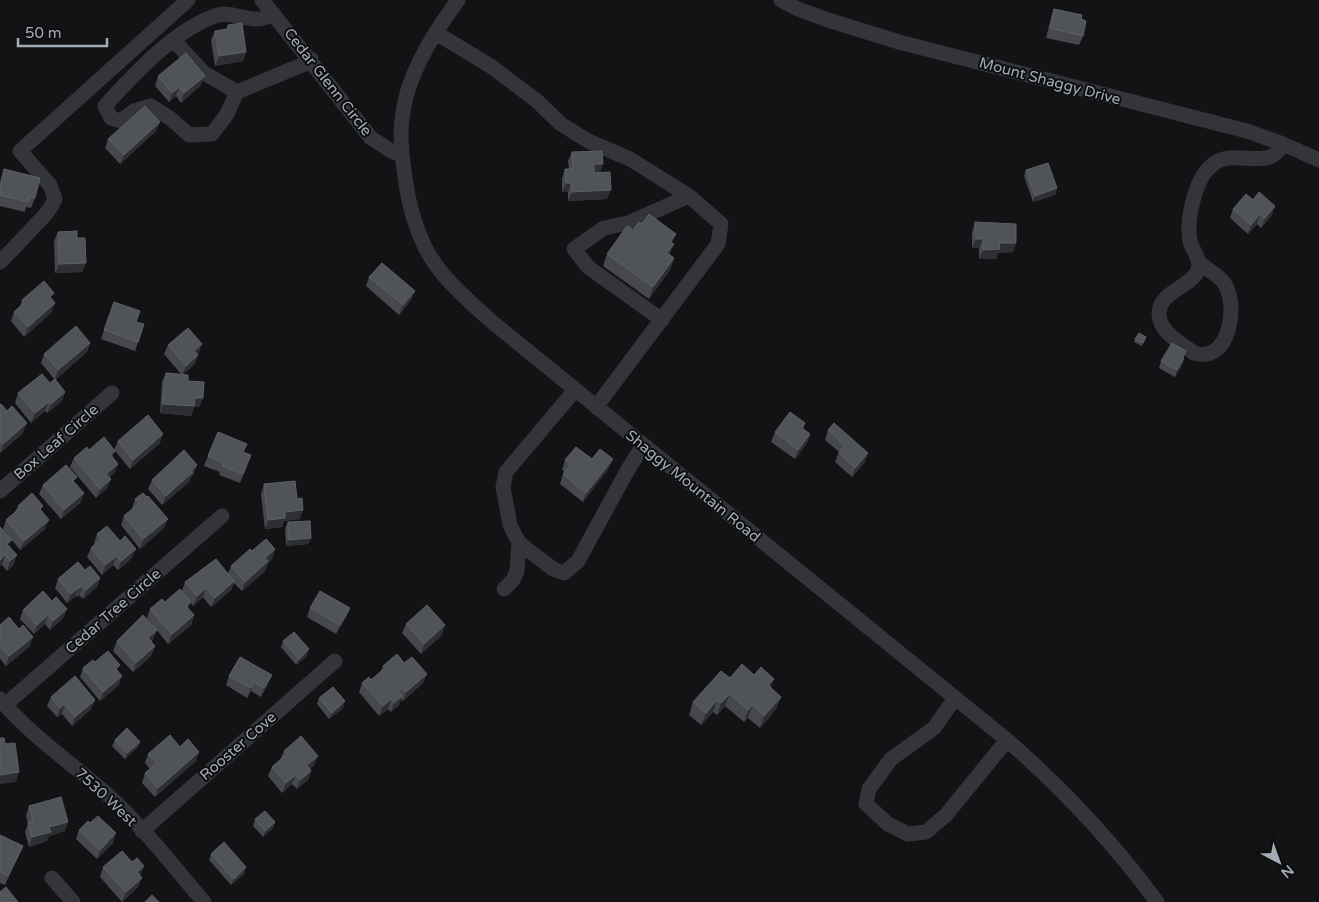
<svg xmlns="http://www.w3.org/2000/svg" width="1319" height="902" viewBox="0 0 1319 902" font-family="'Varela Round',sans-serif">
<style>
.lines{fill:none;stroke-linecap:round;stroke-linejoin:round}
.minor{stroke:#33353a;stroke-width:15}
.wall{fill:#46484d}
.shaded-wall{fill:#2d2f32}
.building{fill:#505358;stroke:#5d6167}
.labels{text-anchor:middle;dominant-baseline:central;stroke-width:4;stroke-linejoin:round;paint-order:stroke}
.street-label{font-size:15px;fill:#a3acb6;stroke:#0e0e0f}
</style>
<rect width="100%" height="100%" fill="#131315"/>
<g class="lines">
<path class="minor" d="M262 0 371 138 393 152 401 153
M458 0C435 31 408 73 403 112 399 134 402 156 405 177 408 201 414 225 425 247 439 276 467 299 491 321L1007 740C1063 789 1113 842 1157 902
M781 0 798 9 828 20 899 42 1247 131 1283 144 1319 160
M273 13C256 28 235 10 218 15 176 28 134 74 105 106L111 118 121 121 134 111 151 106 171 119 189 135 212 134 227 114 237 92 302 65 311 59
M436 33 492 67 537 101 561 124 588 141 630 159 689 196 721 224 718 244 596 407
M174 41 204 73 237 92
M0 262C10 253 18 243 28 233 39 220 48 215 55 199L50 185 20 151 188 0
M1199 263C1207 269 1219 275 1224 283 1239 303 1230 365 1194 353 1182 344 1159 332 1159 314 1159 291 1191 288 1198 270 1202 260 1192 250 1190 241 1186 221 1195 179 1211 166 1228 150 1251 163 1270 157 1276 155 1280 149 1283 144
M662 320 588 267 574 249 604 228 628 223 689 196
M0 491 112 393
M519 543 553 569 564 573 578 561 626 473 643 445
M504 589 513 580 517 571 519 543 510 525 503 487 506 472 575 390
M955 698 934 728 891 759 869 789 866 804 888 824 908 834 926 832 946 815 1007 740
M0 699C32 737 73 764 109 796 144 828 173 866 204 902
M5 705 222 516
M142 831 335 661
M52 878 73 902"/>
</g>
<path class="wall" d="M1054 9 1081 19 1083 36 1079 45 1046 38 1051 18Z
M228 25 246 52 243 61 215 66 211 40 215 31 226 29Z
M158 76 201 85 181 103 176 96 169 102 155 86Z
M156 131 120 164 105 148 108 139Z
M572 152 600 173 607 199 568 201V192H562V179L565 169H569L568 161Z
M4 169 35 198 31 208 26 207 25 212 0 206V183Z
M1026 170 1057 188 1055 195 1033 202 1024 176Z
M1233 209 1272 215 1261 228 1257 224 1248 234 1230 218Z
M975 222 1016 243 1013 252 998 253 996 259H979V248H972V232Z
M633 230 672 243 670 255 674 258 670 270 649 299 603 266 607 254Z
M58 232 86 263 82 272 55 273 54 241Z
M369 277 411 300 399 315 366 286Z
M22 300H52V312L24 337 11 321 14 312 20 307Z
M114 302 136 322 144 324 135 351 101 339Z
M1146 337 1142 346 1134 342 1135 339Z
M90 343 87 352 55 380 41 363 44 354Z
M168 345 199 353 197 355 195 364 183 374 188 381 203 398 199 407H194L191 416 160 413 162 382 166 373 181 374 164 354Z
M1183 358H1184L1182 365 1175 377 1159 368 1161 361Z
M50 383 65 392 62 401 47 413 45 411 31 423 15 403 18 393Z
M0 405 23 433 0 453Z
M805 423 803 429 810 434 807 443 795 459 771 442 775 432Z
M828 430 865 462 852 477 835 462 839 452 825 440Z
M118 441 160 443 130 469 115 451 112 457 118 464 114 473 109 477 111 479 107 488 96 498 70 467 74 458 89 450H114Z
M247 444 243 453 251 455 240 483 219 475 220 472 204 466 208 456Z
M565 460 609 468 583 502 560 484 563 474 565 472 562 470Z
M194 474 191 477 189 482 162 505 148 489 152 480Z
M75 483 84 493 80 503 61 519 39 494 43 485Z
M264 484 300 519 284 521 282 527 265 529 261 494Z
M135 499 164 528 140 549 121 525 124 516 132 509Z
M18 506 41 511 45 529 20 550 3 529 6 520 15 512Z
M288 522 311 538 308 544 286 546 285 528Z
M97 534 132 558 118 570 113 565 102 575 87 557 91 548 95 544 94 543Z
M12 540 9 546 14 564 7 571 2 565 0 566Z
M275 549 272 559 268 563 265 571 242 591 234 583 231 590 211 607 203 597 193 606 190 602 188 608 194 615 191 625 168 644 147 618 150 609 165 602 182 591 185 582 228 574 231 566 252 551Z
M85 570 100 578 97 587 83 599 79 595 77 597 76 596 67 603 55 588 58 579Z
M52 601 67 609 63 618 50 630 45 624 34 634 20 619 23 610Z
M310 608H350L346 617 336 634 307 617Z
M406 624 442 635 421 654 402 633Z
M0 625 30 646 6 666 0 659Z
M157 630 153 639 151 642 155 646 151 656 133 672 113 651 117 641Z
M283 641 307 656 296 665 281 647Z
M95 662 118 671 119 685 100 701 80 677 83 668Z
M404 663 423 683 403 701 401 699 399 705 391 712 388 709 379 716 359 692 362 683 371 680 381 671 383 666Z
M754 675 771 688 781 697 776 709 760 728 748 718 744 722 725 706 717 715 713 712 701 725 689 715 693 702 730 678Z
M229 676 268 684 261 697 251 691 247 698 226 685Z
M51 697 95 700 91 709 72 726 62 714 57 717 47 706Z
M319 698 343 708 329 719 317 704Z
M115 740 140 742 137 748 125 759 112 746Z
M180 747 196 761 155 797 142 783 145 773 150 769 145 763 148 754Z
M284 751 314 765 310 769 311 771 308 780 297 789 292 784 282 793 268 776 272 767 280 760Z
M29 806 65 831 49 836 47 841 29 847 25 832 28 824 26 815Z
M255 819 275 822 273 828 263 837 253 826Z
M79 830 113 843 97 859 76 839Z
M0 835 23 846 19 855 5 885 0 883Z
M211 854 244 874 231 885 209 860Z
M132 862 144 866 140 876 138 887 122 902 100 877 103 867Z"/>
<path class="shaded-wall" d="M246 52 243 61 215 66 219 56Z
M205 76 201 85 181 103 184 93Z
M179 87 176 96 169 102 172 93Z
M160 122 156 131 120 164 124 155Z
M594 164H603L600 173 591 174Z
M566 183H571L568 192H562Z
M1057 188 1055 195 1033 202 1035 196Z
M611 190 607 199 568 201 572 192Z
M1275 206 1272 215 1261 228 1265 218Z
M1260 214 1257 224 1248 234 1251 225Z
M676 234 671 246 670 242Z
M976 239H983L979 248H972Z
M999 243H1016L1013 252 998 253 996 259H979L983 250Z
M674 244 669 256 667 253Z
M674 258 670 270 649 299 653 287Z
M86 263 82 272 55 273 59 264Z
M415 291 411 300 399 315 403 305Z
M55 303 52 312 24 337 28 327Z
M90 343 87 352 55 380 58 370Z
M202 344 199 353 191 360 194 351Z
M198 355 195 364 182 375 186 366Z
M1184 358 1182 365 1175 377 1177 370Z
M65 392 62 401 47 413 51 404Z
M195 398H203L199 407H194L191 416 160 413 163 404Z
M49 402 45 411 31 423 35 413Z
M27 423 23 433 0 453 3 444Z
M163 434 160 443 130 469 133 460Z
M810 434 807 443 795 459 798 450Z
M115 451 111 460 110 454Z
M868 453 865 462 852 477 855 468Z
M613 459 609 468 583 502 586 493Z
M118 464 114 473 103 483 106 474Z
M197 465 194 474 191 477 189 482 162 505 166 496Z
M111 479 107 488 96 498 100 489Z
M84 493 80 503 61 519 64 510Z
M303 510 300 519 284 521 282 527 265 529 268 520 285 512Z
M168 519 164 528 140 549 143 539Z
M49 520 45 529 20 550 24 541Z
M311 538 308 544 286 546 288 540Z
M136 549 132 558 118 570 121 561Z
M275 549 272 559 268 563 265 571 242 591 245 582 265 558Z
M5 555 2 565 0 566V560Z
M17 555 14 564 7 571 10 561Z
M117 556 113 565 102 575 105 565Z
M100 578 97 587 83 599 86 590Z
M234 581 231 590 211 607 215 598Z
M83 586 79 595 77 597 80 588Z
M79 587 76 596 67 603 71 594Z
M206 588 203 597 193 606 197 596Z
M350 608 346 617 336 634 340 625Z
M67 609 63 618 50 630 53 621Z
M48 615 45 624 34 634 37 625Z
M194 615 191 625 168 644 172 634Z
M445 625 442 635 421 654 424 644Z
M157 630 153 639 144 647 148 638Z
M33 637 30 646 6 666 9 656Z
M155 646 151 656 133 672 136 663Z
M309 649 307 656 296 665 299 659Z
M427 674 423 683 403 701 406 692Z
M272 675 268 684 261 697 264 688Z
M122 676 119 685 100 701 103 692Z
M774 679 770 691 768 685Z
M254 682 251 691 247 698 251 688Z
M730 694 725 706 717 715 721 703Z
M402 696 399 705 391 712 394 703Z
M781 697 776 709 760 728 764 716Z
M391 699 388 709 379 716 383 706Z
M95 700 91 709 72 726 75 717Z
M717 700 713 712 701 725 706 713Z
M345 701 343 708 329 719 332 713Z
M65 704 62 714 57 717 60 708Z
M753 705 748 718 744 722 748 710Z
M140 742 137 748 125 759 127 753Z
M199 752 196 761 155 797 158 788Z
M318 756 314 765 303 775 307 765Z
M311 771 308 780 297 789 300 780Z
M19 772 16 782 0 784V775Z
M296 775 292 784 282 793 286 783Z
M68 822 65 831 49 836 47 841 29 847 32 837 49 827Z
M275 822 273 828 263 837 265 831Z
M116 833 113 843 97 859 100 850Z
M23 846 19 855 5 885 8 876Z
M144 866 141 875 133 882 137 872Z
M246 867 244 874 231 885 234 879Z
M142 878 138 887 122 902 126 892Z"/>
<path class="building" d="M1054 9 1082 15 1081 19 1086 21 1083 36 1050 28Z
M242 23 246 52 219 56 215 31 228 29V25Z
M186 53 205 76 184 93 179 87 172 93 158 76Z
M145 106 160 122 124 155 108 139Z
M602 151 603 164H594V173L610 172 611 190 572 192 571 183H566L565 169H573L572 152Z
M1048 163 1057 188 1035 196 1026 170Z
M4 169 40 178 35 198 29 197 28 202 0 195V187Z
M1259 192 1275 206 1265 218 1260 214 1251 225 1233 209 1246 194 1253 200Z
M649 214 676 234 670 242 674 244 667 253 674 258 653 287 607 254 627 226 633 230 639 222 642 224Z
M975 222 1016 224V243H999L1000 249 983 250V239H976Z
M77 231V238H85L86 263 59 264 58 232Z
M382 263 415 291 403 305 369 277Z
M44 281 54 293 50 297 55 303 28 327 14 312 24 303 22 300Z
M114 302 140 311 136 322 144 324 138 342 104 330Z
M76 326 90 343 58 370 44 354Z
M188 328 202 344 194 351 198 355 186 366 168 345Z
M1139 333 1146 337 1143 343 1135 339Z
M1172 343 1186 351 1183 357 1184 358 1177 370 1161 361Z
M166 373 188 375V381L204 382 203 398H195L194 406 163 404Z
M42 374 50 383 55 379 65 392 51 404 49 402 35 413 18 393Z
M1 404 7 411 12 406 27 423 3 444 0 441V405Z
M790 412 805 423 802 428 810 434 798 450 775 432Z
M148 415 163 434 133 460 118 441Z
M834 423 868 453 855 468 839 453 845 446 828 430Z
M218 432 247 444 243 452 251 455 243 474 223 466 224 463 208 456Z
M104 437 115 451 110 454 118 464 106 474 111 479 100 489 74 458 87 447 89 450Z
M576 447 592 459 600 449 613 459 586 493 563 474 571 464 565 460Z
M184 450 197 465 191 471 193 472 166 496 152 480Z
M66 465 77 477 73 481 84 493 64 510 43 485Z
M295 481 297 499 302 498 303 510 285 512V518L268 520 264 484Z
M32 493 43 506 40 509 49 520 24 541 6 520 20 508 18 506Z
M143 493 147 497 148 496 168 519 143 539 124 516 139 503 135 499Z
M310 521 311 538 288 540V522Z
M107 526 120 541 125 536 136 549 121 561 117 556 105 565 91 548 101 539 97 534Z
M0 527 12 540 7 544 17 555 10 561 5 555 0 560Z
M266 539 275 549 265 558 268 561 245 582 231 566 250 549 252 551Z
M216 559 234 581 215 598 206 588 197 596 185 582Z
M78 562 85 570 90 566 100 578 86 590 83 586 80 588 79 587 71 594 58 579Z
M180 589 191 602 186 606 194 615 172 634 150 609 162 599 165 602Z
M43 591 52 601 56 597 67 609 53 621 48 615 37 625 23 610Z
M320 591 350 608 340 625 310 608Z
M427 605 445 625 424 644 406 624Z
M143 615 157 630 148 638 155 646 136 663 117 641Z
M9 617 19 629 23 625 33 637 9 656 0 645V625Z
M294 632 309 649 299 659 283 641Z
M108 651 120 665 116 669 122 676 103 692 83 668 93 660 95 662Z
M397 654 404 663 412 657 427 674 406 692 402 687 398 691 402 696 394 703 391 699 383 706 362 683 369 677 371 680 385 668 383 666Z
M240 657 272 675 264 688 254 682 251 688 229 676Z
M742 664 754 675 761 667 774 679 768 685 781 697 764 716 753 705 748 710 730 694 721 703 717 700 706 713 693 702 721 671 730 678Z
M75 676 95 700 75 717 65 704 60 708 51 697Z
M333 687 345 701 332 713 319 698Z
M127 728 140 742 127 753 115 740Z
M170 735 180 747 188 739 199 752 158 788 145 773 157 763 148 754Z
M301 736 318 756 307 765 311 771 300 780 296 775 286 783 272 767 287 754 284 751Z
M0 738H4L5 744 15 743 19 772 0 775Z
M61 797 68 822 49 827 51 832 32 837 28 823 33 821 29 806Z
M265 811 275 822 265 831 255 819Z
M98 816 116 833 100 850 79 830 88 821 90 823Z
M0 835 23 846 8 876 0 872Z
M224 842 246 867 234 879 211 854Z
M122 851 132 862 137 858 144 866 137 872 142 878 126 892 103 867Z
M6 887 18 902H0V892Z
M152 895 159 902H145Z"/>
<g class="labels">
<g class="street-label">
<text transform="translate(1050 81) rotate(15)">Mount Shaggy Drive</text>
<text transform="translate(328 82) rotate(52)">Cedar Glenn Circle</text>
<text transform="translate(56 442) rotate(-41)">Box Leaf Circle</text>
<text transform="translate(693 486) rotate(39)">Shaggy Mountain Road</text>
<text transform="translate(113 611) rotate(-41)">Cedar Tree Circle</text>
<text transform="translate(238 746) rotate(-41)">Rooster Cove</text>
<text transform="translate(106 797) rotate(43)">7530 West</text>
</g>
</g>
<g transform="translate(1279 862) rotate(139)" stroke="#0e0e0f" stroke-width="4" paint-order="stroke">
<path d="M0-4L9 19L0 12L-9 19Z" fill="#a3acb6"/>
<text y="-8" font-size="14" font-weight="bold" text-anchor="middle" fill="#a3acb6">N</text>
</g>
<path d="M18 38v8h89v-8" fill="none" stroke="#a3acb6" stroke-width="2.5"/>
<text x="25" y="38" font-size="15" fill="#a3acb6" stroke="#0e0e0f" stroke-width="4" paint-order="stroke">50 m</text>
</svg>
